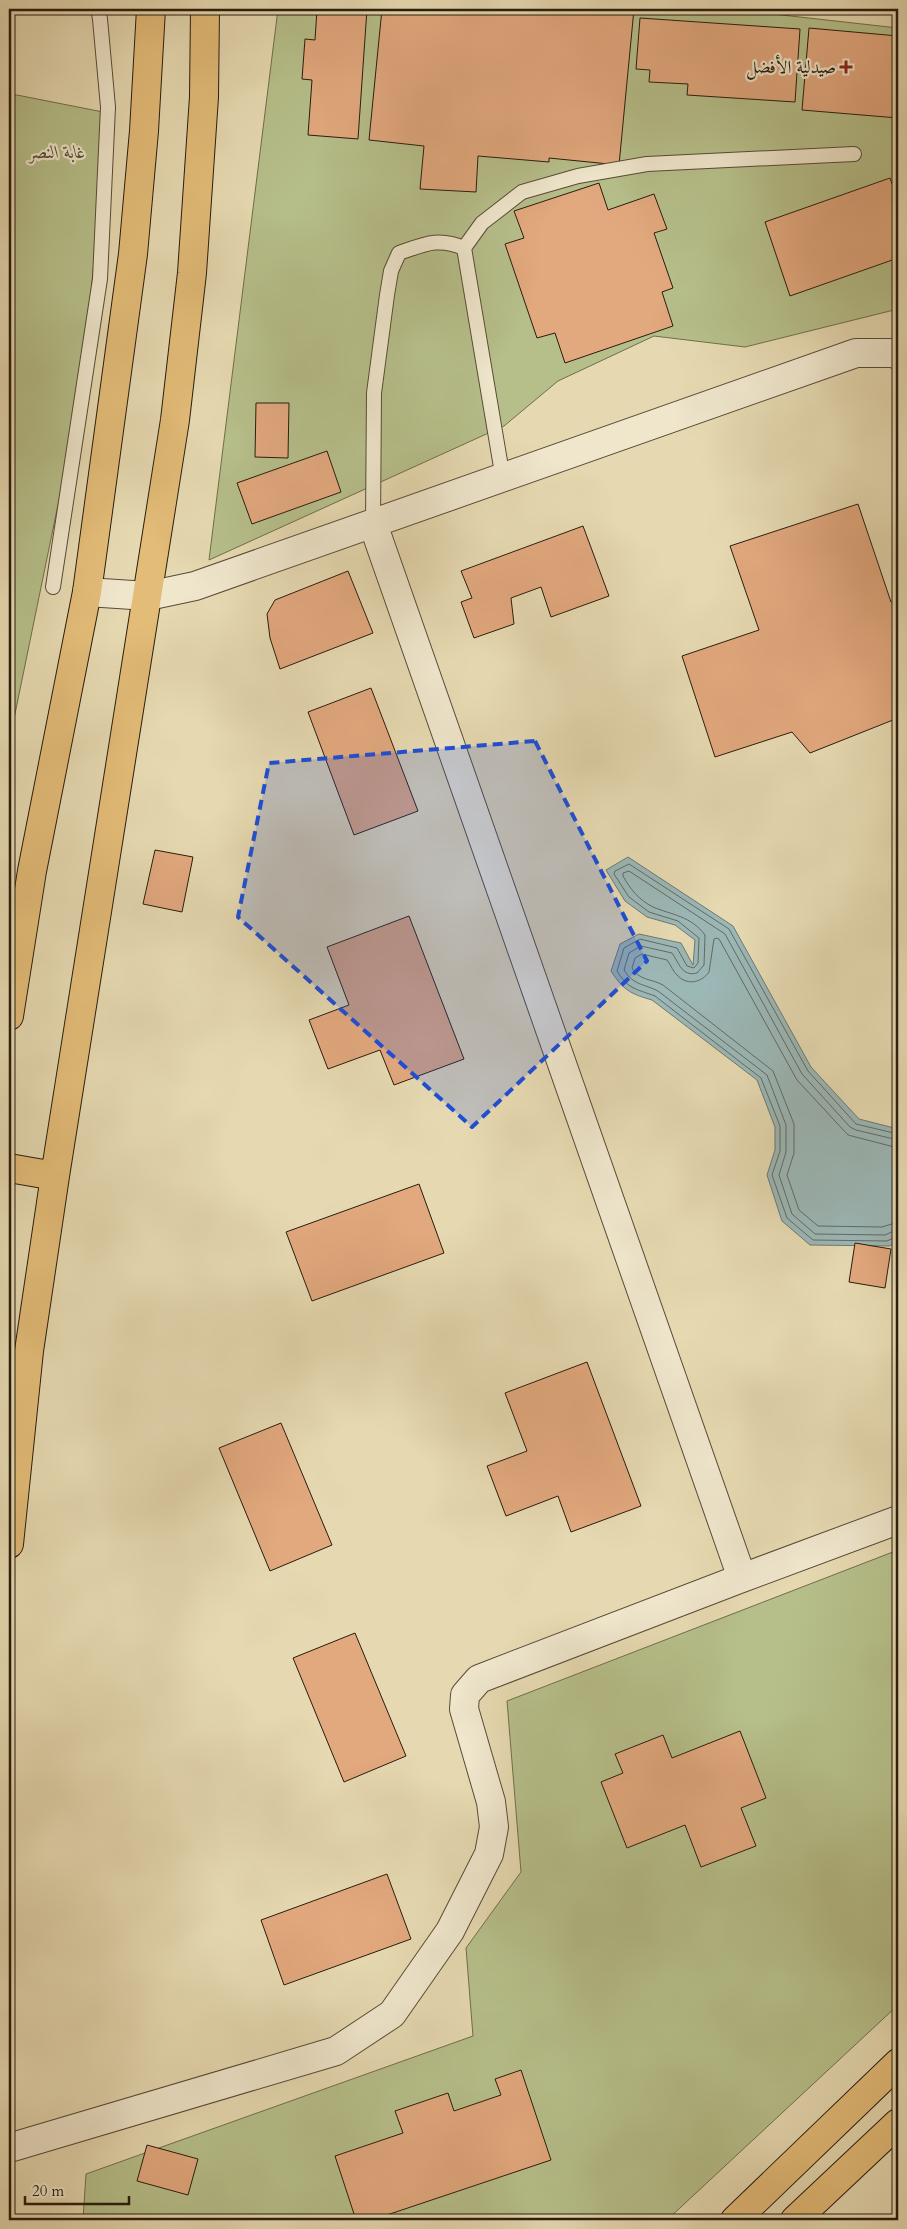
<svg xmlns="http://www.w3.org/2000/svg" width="907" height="2229" viewBox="0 0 907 2229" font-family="Cardo,Amiri,serif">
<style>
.green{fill:#b6bf8a;stroke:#6f6e4c}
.water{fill:#9bb7b6;stroke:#6d7973}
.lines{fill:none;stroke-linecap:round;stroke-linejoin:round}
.shore{stroke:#626a62;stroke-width:1}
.building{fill:#e2a87e;stroke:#281c0e}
.lane-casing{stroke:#584b37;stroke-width:16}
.street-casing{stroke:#584b37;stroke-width:30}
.primary-casing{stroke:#281c0e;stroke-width:30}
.lane{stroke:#efe6cc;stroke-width:14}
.street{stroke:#efe6cc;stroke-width:28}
.primary{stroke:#e3bc78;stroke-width:28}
.marked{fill:#1d4ed8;fill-opacity:0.2;stroke:#1d4ed8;stroke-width:4;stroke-dasharray:10 6;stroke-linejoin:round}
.poi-dot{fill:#8f2418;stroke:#efe6cc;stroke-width:2}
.labels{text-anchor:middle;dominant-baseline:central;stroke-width:4.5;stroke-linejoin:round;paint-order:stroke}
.poi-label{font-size:18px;fill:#281c0e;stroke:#efe6cc;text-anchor:end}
.park-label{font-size:18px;font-style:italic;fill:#534d33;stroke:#efe6cc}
</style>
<rect width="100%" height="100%" fill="#e6d9b1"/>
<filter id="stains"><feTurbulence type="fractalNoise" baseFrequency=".004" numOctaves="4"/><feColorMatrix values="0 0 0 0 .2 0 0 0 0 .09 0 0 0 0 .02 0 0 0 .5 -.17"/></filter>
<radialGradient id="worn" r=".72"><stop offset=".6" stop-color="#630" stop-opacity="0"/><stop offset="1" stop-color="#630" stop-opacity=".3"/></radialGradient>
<path class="green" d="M278 9H728L898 28V309L745 347 654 336 558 381 504 426 209 560Z
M17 95 108 113 82 388 9 743V96Z
M898 1550V2005L667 2220H83L86 2174 473 2036 466 1948 521 1872 507 1701Z"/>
<path class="water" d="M628 857 733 926 811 1067 859 1119 898 1129V1239L890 1246 810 1245 782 1221 767 1175 775 1150V1127L757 1080 652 1000C631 994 623 990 611 971L620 944 639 934 681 943 693 965 695 940 675 925 647 917 625 901 606 870Z"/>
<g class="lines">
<path class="shore" d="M898 1134 856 1124 808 1071 729 929 629 864 615 871 614 874 629 897 649 912 678 921 699 938 698 963 694 968 687 966 677 948 640 939 624 948 617 971C628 989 636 989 655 996L761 1078 780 1126V1151L772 1175 787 1218 813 1240 887 1241 898 1236
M898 1140 856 1130 850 1127 802 1074 725 934 629 871 623 873V876C630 889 639 900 653 907 672 915 691 916 705 935L704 965 697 973C682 977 679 963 672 953L641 946 629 953 624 970C633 985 644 984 658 991L767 1075 786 1125V1152L779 1175 792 1214 815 1234 885 1235 898 1229
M898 1148 848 1135 797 1080 719 939 716 938 714 939 709 972C702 982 688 986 678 976 673 972 671 965 667 960L642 954 635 958 632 968C638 980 652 979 663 985L773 1071 794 1124V1153L787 1175 799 1210 818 1226 882 1227 898 1222"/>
</g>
<path class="building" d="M317 9H367L358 139 308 135 312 80 302 79 305 39 315 40Z
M382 9H634L619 165 549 158V162L478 156 476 192 420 189 424 146 369 140Z
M640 18 800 29 795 102 687 95 688 84 649 82 650 70 636 69Z
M809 28 898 36V118L802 110Z
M890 178 898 201V258L790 296 765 222Z
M599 183 608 210 654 194 667 229 654 233 673 288 662 292 673 326 565 363 555 333 537 338 505 244 524 238 514 211Z
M256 403H289L288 458 255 457Z
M327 451 341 492 252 524 237 483Z
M858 504 891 602 898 600V718L810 753 792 732 715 757 682 656 759 630 730 546Z
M583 526 609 596 551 617 541 587 511 598 514 624 474 638 461 602 472 598 461 571Z
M348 571 373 633 280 669 270 638 267 614 275 600Z
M371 688 418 811 354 835 308 712Z
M155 850 193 857 182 912 143 904Z
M409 916 464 1059 394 1085 380 1050 328 1069 309 1020 349 1005 327 947Z
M419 1184 444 1253 312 1301 286 1232Z
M855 1243 891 1249 885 1288 849 1282Z
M587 1362 641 1506 571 1532 558 1496 506 1516 487 1466 527 1451 505 1393Z
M281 1423 332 1545 270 1571 219 1448Z
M355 1633 406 1756 344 1782 293 1658Z
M740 1731 766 1798 741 1808 756 1846 701 1867 685 1825 627 1848 601 1782 623 1773 615 1754 663 1735 672 1758Z
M387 1874 411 1939 284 1985 261 1920Z
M521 2070 551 2160 372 2220H356L335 2156 403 2133 395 2111 448 2093 454 2111 501 2095 495 2079Z
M147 2145 198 2159 188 2195 137 2181Z"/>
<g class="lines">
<g class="lane-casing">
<path id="lane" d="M464 248 482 223 522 192 578 176 647 164 854 154
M373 524 374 393 387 295 391 271 399 253C425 244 438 237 464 248L503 479
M53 587 100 279 108 107 100 19 98 9"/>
</g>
<g class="street-casing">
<path id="street" d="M373 524 742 1578
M87 592 148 596 195 586 856 353H893L898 355
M9 2148 336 2051 392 2014 450 1931 489 1854 494 1827 491 1802 464 1709 465 1695 479 1679 742 1578 898 1520"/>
</g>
<g class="primary-casing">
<path id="primary" d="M9 1016 32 871 87 592 133 254 144 131 151 9
M9 1168 55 1176
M9 1544 29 1351 55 1176 175 420 192 273 204 97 205 9
M735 2220 898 2063
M795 2220 898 2123"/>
</g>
<use href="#lane" class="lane"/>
<use href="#street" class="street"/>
<use href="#primary" class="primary"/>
</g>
<path class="marked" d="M535 741 647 961 472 1127 238 917 269 763Z"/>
<path class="poi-dot" d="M843.5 59.5h5v5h5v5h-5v5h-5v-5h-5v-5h5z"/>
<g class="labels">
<g class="poi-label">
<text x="836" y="67">صيدلية الأفضل</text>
</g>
<g class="park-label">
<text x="57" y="152">غابة النصر</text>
</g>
</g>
<rect width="907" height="2229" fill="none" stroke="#e6d9b1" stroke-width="30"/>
<rect x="10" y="10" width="887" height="2209" fill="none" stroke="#281c0e" stroke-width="2.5"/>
<rect x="15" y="15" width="877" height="2199" fill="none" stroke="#281c0e"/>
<path d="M25 2196v8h104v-8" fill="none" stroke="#281c0e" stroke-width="2.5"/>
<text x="32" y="2196" font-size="15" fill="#281c0e" stroke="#efe6cc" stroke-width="4" paint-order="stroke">20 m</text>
<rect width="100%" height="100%" filter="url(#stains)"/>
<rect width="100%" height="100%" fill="url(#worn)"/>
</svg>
